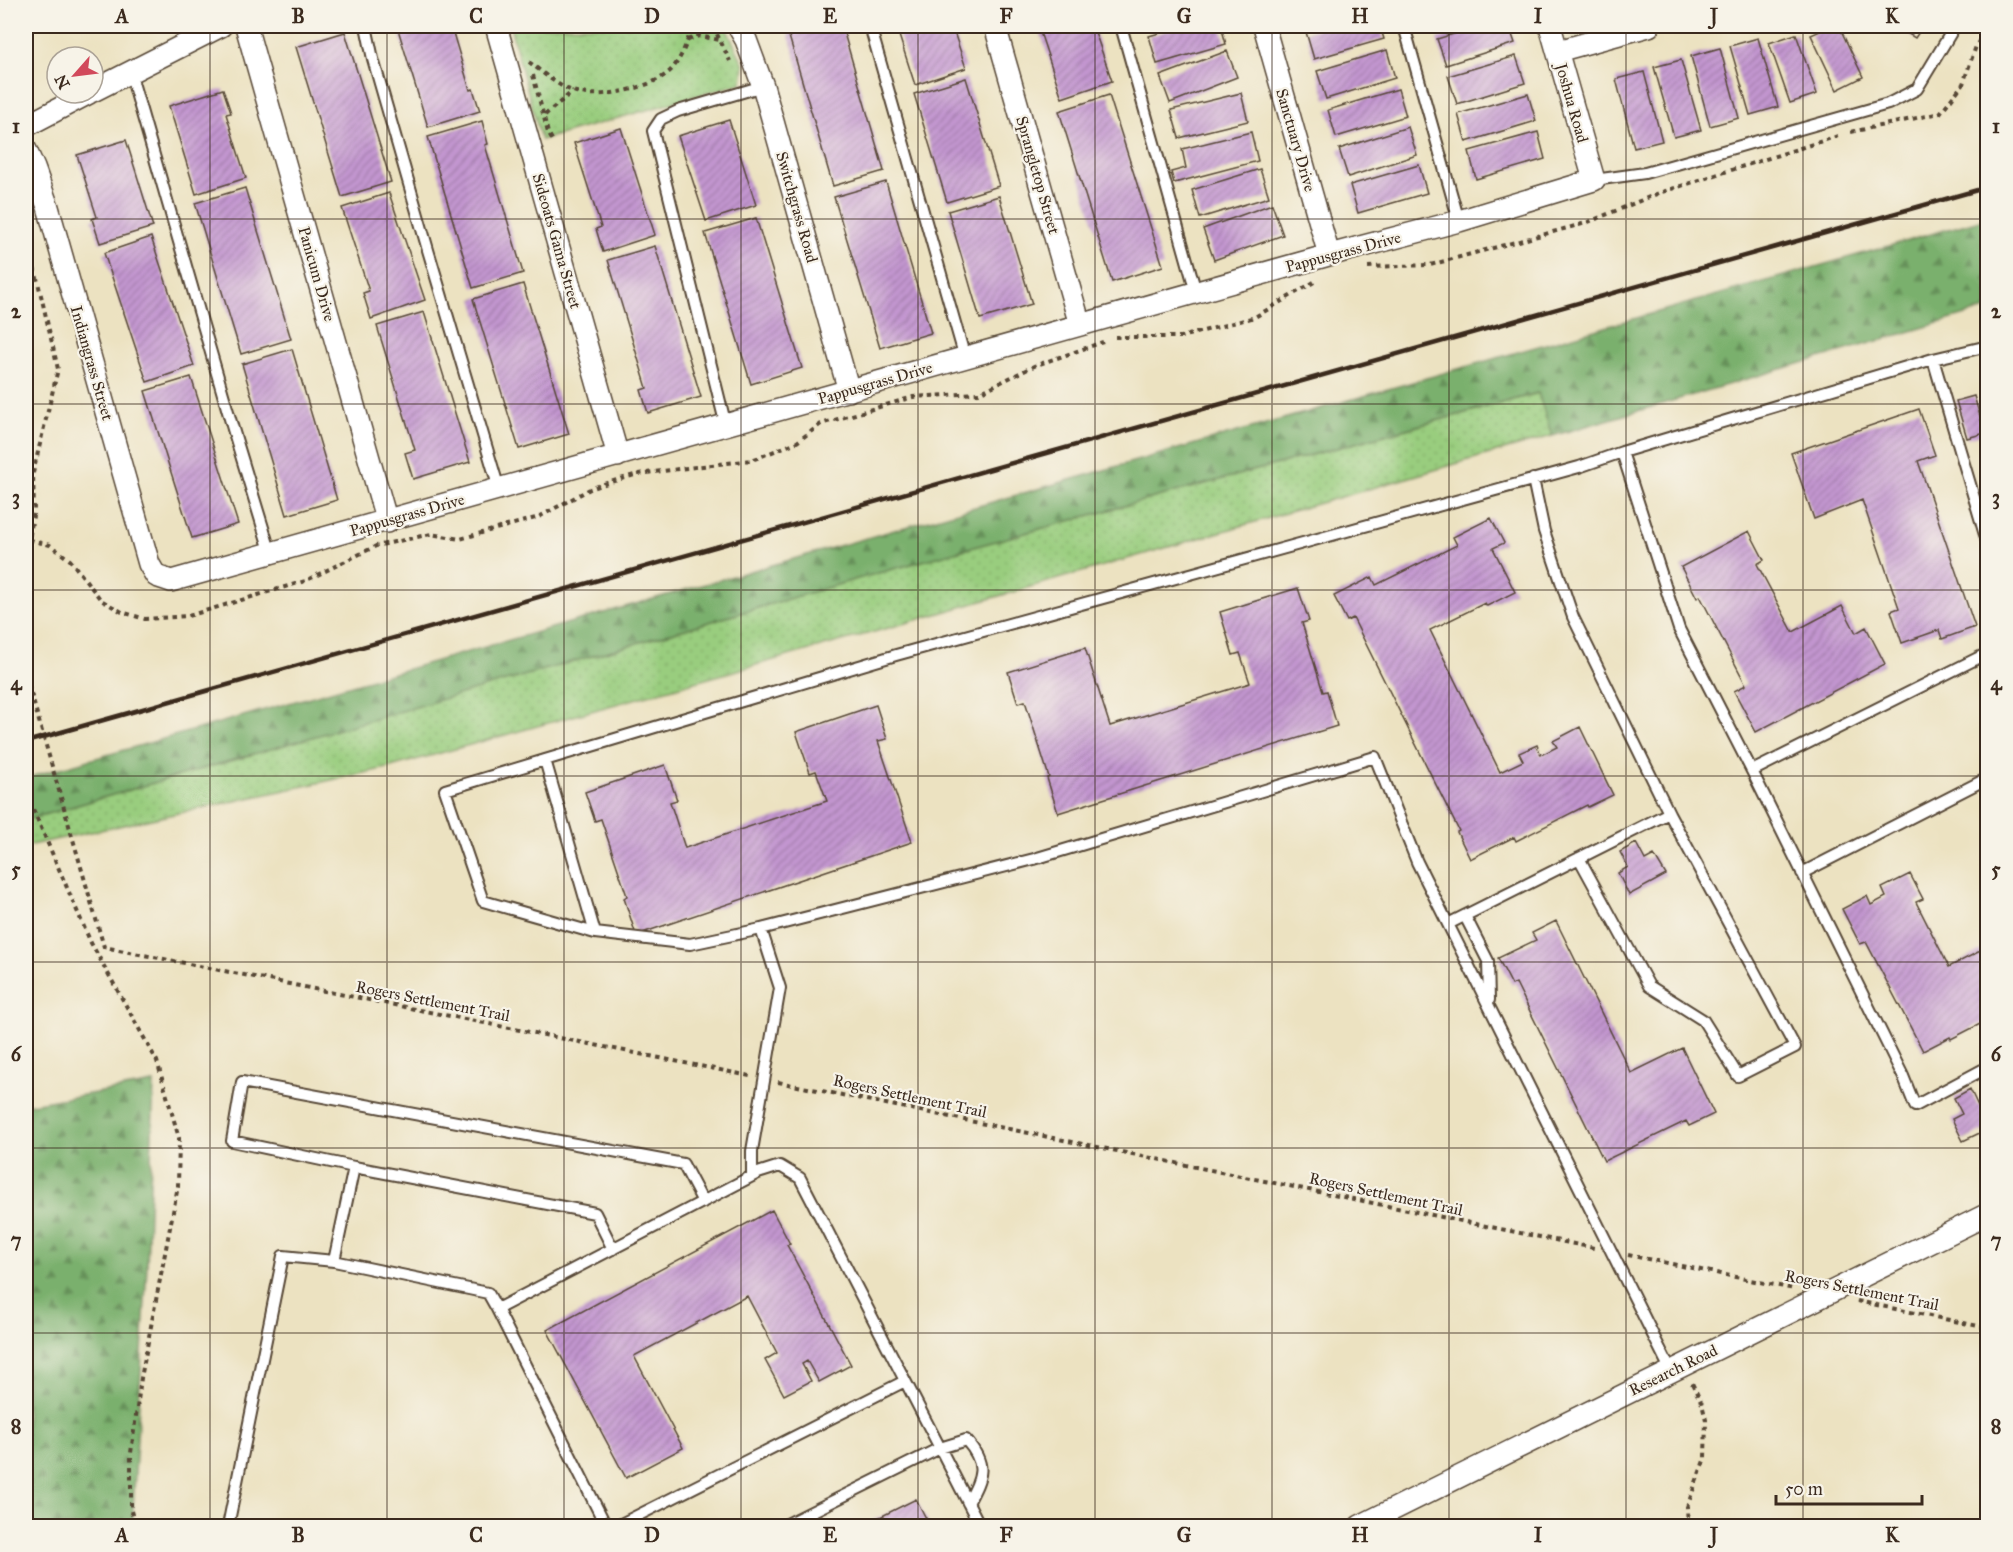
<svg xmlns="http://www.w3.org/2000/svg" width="2013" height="1552" viewBox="0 0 2013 1552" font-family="'IM FELL Great Primer',serif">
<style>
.green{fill:url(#green-dots);stroke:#6a7c4e;stroke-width:1.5}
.forest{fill:url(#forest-firs);stroke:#5a6d46;stroke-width:1.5}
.building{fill:url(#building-hatch)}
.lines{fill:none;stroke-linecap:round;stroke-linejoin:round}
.service-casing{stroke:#564636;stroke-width:14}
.minor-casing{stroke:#564636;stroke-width:24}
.path{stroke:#564636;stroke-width:4;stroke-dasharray:4.5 4.5;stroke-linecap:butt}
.service{stroke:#fff;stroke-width:10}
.minor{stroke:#fff;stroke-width:21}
.rail{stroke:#3b2a1e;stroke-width:4.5}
.grid{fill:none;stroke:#3b2a1e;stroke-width:1.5;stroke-opacity:0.55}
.labels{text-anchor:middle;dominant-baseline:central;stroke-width:4.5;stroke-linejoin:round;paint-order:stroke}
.street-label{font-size:16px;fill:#3b2a1e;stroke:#f7f3e8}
.neatline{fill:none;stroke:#3b2a1e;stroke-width:2}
.grid-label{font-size:20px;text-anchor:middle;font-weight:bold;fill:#3b2a1e}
</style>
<defs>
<pattern id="green-dots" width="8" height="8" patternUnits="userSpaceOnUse" patternTransform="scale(1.5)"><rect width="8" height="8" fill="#99cd7e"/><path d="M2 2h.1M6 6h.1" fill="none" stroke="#85b06c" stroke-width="1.8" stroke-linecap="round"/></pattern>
<pattern id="forest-firs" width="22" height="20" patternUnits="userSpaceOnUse" patternTransform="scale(1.5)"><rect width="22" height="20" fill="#7ab06d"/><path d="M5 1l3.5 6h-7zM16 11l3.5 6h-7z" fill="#658f59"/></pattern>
<pattern id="building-hatch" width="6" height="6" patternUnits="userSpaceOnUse" patternTransform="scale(1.5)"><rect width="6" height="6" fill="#c396d0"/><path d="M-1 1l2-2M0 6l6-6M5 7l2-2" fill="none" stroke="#a07ba8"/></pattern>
</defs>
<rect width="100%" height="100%" fill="#f7f3e8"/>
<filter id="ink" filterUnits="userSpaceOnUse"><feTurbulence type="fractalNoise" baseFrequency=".0167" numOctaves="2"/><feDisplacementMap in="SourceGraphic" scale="12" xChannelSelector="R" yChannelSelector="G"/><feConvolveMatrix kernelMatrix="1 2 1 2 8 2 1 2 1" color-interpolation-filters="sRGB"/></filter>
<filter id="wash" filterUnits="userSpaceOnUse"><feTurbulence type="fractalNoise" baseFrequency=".008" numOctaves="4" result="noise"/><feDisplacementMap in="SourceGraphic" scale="24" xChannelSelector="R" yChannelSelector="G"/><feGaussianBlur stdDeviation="1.35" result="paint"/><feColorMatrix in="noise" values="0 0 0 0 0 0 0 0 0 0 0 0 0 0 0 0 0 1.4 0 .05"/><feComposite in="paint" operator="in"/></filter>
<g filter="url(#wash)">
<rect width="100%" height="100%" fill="#ece2c1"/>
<path class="green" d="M510 26H725L744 65 742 83 541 140Z
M1564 26H1607L1574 35 1565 31Z
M1539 393 1552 436 885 629 387 768 26 846V820L871 575Z"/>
<path class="forest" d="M1987 218V309L1552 436 1538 393 871 575 26 820V778Z
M154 1083 147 1266 132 1526H26V1105Z"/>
<g id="blocks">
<path class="building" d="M397 26H451L470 90 473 89 480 111 428 127Z
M786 26H842L884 171 833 186Z
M896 26H952L966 68 915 85Z
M1038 26H1093L1112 81 1062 98Z
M1183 26H1221L1226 44 1157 64 1149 36Z
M1329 26H1380L1384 39 1314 59 1306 32Z
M1480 26H1509L1515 43 1446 65 1437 39Z
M1831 26H1839L1863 77 1837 90 1811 35Z
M1895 26H1923L1915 38Z
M345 32 391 182 342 197 296 47Z
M1796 34 1817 94 1790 103 1769 43Z
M1758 38 1778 107 1750 115 1730 46Z
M1720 48 1739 118 1710 126 1691 56Z
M1387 50 1395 78 1326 99 1317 71Z
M1227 51 1237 77 1170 103 1160 76Z
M1516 56 1525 83 1457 104 1448 76Z
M1681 60 1701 130 1674 137 1654 67Z
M1644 72 1662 141 1634 148 1616 79Z
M966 78 999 186 947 202 914 94Z
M223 89 231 113 226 114 246 178 196 194 169 106Z
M1398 89 1406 116 1336 137 1328 110Z
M1241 93 1248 121 1179 138 1171 110Z
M1528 94 1536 121 1466 142 1458 114Z
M1109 95 1163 266 1112 282 1059 111Z
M729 120 756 205 706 221 678 136Z
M482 121 488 144 485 145 523 273 473 288 428 137Z
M1408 127 1417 155 1348 177 1339 149Z
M621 128 655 235 603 252 596 229 601 227 574 143Z
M1251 132 1258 161 1174 183 1171 172 1186 168 1182 149Z
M1538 132 1545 159 1476 179 1469 151Z
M126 140 153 227 100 243 92 219 97 217 77 155Z
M1419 165 1427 193 1358 213 1350 185Z
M1260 169 1269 197 1200 218 1192 190Z
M886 182 931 333 880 348 834 197Z
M245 188 291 339 241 354 195 203Z
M389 193 425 300 371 319 363 293 369 291 342 208Z
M999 196 1032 304 980 319 948 211Z
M1272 204 1283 235 1214 260 1203 229Z
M756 218 802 368 751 384 705 233Z
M151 237 194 366 147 382 104 253Z
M655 246 701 397 648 413 641 390 647 388 608 260Z
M523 284 569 434 519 449 473 299Z
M424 312 470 462 413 479 405 453 415 450 377 326Z
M292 349 337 500 287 515 242 364Z
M191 377 238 524 192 538 145 391Z
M1974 396 1985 433 1967 438 1956 401Z
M1919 409 1935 455 1918 461 1975 627 1942 639 1939 630 1902 643 1891 611 1899 608 1862 500 1814 519 1791 453Z
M1491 518 1504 543 1493 548 1515 592 1487 606 1485 603 1430 630 1500 772 1523 761 1519 753 1537 745 1541 755 1557 747 1553 741 1580 727 1613 795 1588 807 1587 805 1516 841 1514 837 1470 859 1457 832 1459 831 1353 618 1347 621 1334 596 1372 577 1376 585 1457 545 1453 537Z
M1749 531 1764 560 1757 564 1793 632 1842 606 1856 633 1866 627 1885 664 1756 732 1734 691 1746 685 1700 596 1697 598 1681 567Z
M1298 588 1309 621 1302 623 1323 692 1327 691 1337 726 1058 813 1047 778 1049 777 1025 701 1018 703 1008 672 1085 648 1110 726 1250 683 1240 653 1233 655 1220 612Z
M876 705 887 739 878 741 912 842 636 935 624 898 627 896 601 819 595 821 585 792 665 765 677 800 670 802 685 848 827 801 816 771 810 773 796 732Z
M1636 843 1645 860 1654 855 1666 875 1629 895 1618 873 1628 867 1620 852Z
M1910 874 1923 899 1916 902 1949 967 1988 947V1020L1951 1039 1950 1037 1923 1051 1866 942 1860 944 1842 909 1867 896 1871 905 1886 897 1882 888Z
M1556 921 1631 1073 1682 1048 1714 1114 1689 1126 1686 1121 1604 1161 1516 983 1512 985 1498 958 1536 940 1532 933Z
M1970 1089 1978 1106 1988 1101V1129L1963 1141 1952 1119 1962 1114 1954 1098Z
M772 1210 790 1244 787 1245 851 1365 819 1382 807 1361 802 1364 811 1381 784 1395 765 1360 777 1353 747 1296 634 1356 683 1448 626 1478 547 1330Z
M916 1499 930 1526H862Z"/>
</g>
</g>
<g filter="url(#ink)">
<use href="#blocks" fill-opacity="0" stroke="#564636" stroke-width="1.5"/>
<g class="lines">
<g class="service-casing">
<path id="service" d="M366 26 373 59 428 250 499 489
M870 26 965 358
M1121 26 1196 292
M1404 26 1459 221
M130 72 233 429 271 554
M1594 180 1645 173 1888 104 1917 89 1955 26
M1988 346 1933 359 1622 452 1679 629 1752 771 1903 1076 1915 1106 1988 1067
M1933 359 1988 545
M726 426 653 131 661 119 678 111 763 86
M1622 452 1579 467 896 655 545 760 595 933 690 944 761 929 1034 859 1375 757 1417 862 1671 1371
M545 760 445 790 483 901 595 933
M1752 771 1988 653
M1579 858 1649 986 1703 1020 1738 1076 1795 1047 1669 813
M1802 873 1988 778
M1465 916 1488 961 1489 1000
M1448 924 1669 813 1573 617 1544 531 1533 479
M354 1167 232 1141 242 1082 683 1164 703 1202
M752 1175V1151L780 988 761 929
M497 1309 488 1293 334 1261 354 1167 595 1213 613 1249
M228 1526 283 1256 334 1261
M606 1526 497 1309 758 1173 780 1166 800 1178 940 1448 966 1440C988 1465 982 1476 968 1503
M617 1526 905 1381
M783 1526 940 1448 980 1526"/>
</g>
<g class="minor-casing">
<path id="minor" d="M246 26 387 522
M496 26 618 456
M738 26 746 40 763 86 849 391
M995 26 1080 325
M1264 26 1329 255
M1558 51 1649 26
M93 91 221 26
M26 126 89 93
M26 150 34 168 48 207 149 564 156 576 171 581 1329 255 1459 221 1594 180 1550 26
M1360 1526 1988 1214"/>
</g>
<path class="path" d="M713 26 730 61
M688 40 699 36 720 40
M529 62C544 73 561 90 581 93 605 98 652 88 670 71 682 59 687 41 693 26
M533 75 548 133 553 141
M545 115 573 91
M1851 132 1940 113 1963 84 1976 46 1988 26
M26 242 37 278 58 369 33 473 34 510 29 540 26 549
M1368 267 1430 265 1586 223 1659 193 1838 136
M1115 337H1181L1255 317 1314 282
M29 540 50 545 70 560 101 600 122 612 145 619 188 616 305 581 376 546 431 534 460 539 539 517 590 489 607 483 638 474 752 460 797 442 821 424 838 419 913 397 979 393 1034 366 1103 342
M26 676 104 947 750 1076
M26 793 91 943 157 1061 179 1138 178 1186 141 1378 131 1453V1511L135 1526
M778 1082 1594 1248
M1628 1255 1794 1289
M1857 1301 1988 1328
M1688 1526 1687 1507 1705 1458 1706 1420 1702 1404 1691 1381"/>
<use href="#service" class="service"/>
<use href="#minor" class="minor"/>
<path class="rail" d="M26 742 1988 187"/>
</g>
</g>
<path class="grid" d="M210 26V1526M387 26V1526M564 26V1526M741 26V1526M918 26V1526M1095 26V1526M1272 26V1526M1449 26V1526M1626 26V1526M1803 26V1526M26 219H1988M26 404H1988M26 590H1988M26 776H1988M26 962H1988M26 1148H1988M26 1333H1988"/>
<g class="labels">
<g class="street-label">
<text transform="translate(1572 103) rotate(74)">Joshua Road</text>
<text transform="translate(1296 140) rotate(74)">Sanctuary Drive</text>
<text transform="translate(1038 175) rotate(74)">Sprangletop Street</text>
<text transform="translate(797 207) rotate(74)">Switchgrass Road</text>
<text transform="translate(557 241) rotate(74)">Sideoats Gama Street</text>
<text transform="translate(1343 252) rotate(-15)">Pappusgrass Drive</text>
<text transform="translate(317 274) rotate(74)">Panicum Drive</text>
<text transform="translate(92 363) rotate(74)">Indiangrass Street</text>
<text transform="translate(875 383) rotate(-16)">Pappusgrass Drive</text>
<text transform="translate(407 515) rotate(-16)">Pappusgrass Drive</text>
<text transform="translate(433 1001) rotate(11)">Rogers Settlement Trail</text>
<text transform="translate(910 1096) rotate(12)">Rogers Settlement Trail</text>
<text transform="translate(1386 1194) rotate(12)">Rogers Settlement Trail</text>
<text transform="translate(1862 1290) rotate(11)">Rogers Settlement Trail</text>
<text transform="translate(1673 1370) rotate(-26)">Research Road</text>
</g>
</g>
<rect width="2013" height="1552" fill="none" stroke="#f7f3e8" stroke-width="66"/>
<g transform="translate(75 75) rotate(242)"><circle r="28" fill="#f7f3e8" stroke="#aca397" stroke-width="1.5"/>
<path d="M0-4.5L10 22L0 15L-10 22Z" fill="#d1495b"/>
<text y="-9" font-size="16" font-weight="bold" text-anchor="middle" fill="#3b2a1e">N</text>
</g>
<path d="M1776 1495v9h146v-9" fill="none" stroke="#3b2a1e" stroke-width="3"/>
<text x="1785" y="1495" font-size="18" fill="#3b2a1e" stroke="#f7f3e8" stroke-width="4.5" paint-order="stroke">50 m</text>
<rect x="33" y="33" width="1947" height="1486" class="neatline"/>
<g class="grid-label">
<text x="122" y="23">A</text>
<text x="298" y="23">B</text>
<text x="476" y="23">C</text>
<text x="652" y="23">D</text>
<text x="830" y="23">E</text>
<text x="1006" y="23">F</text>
<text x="1184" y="23">G</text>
<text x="1360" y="23">H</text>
<text x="1538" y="23">I</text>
<text x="1714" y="23">J</text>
<text x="1892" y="23">K</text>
<text x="16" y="133">1</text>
<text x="1996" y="133">1</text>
<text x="16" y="318">2</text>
<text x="1996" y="318">2</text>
<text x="16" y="504">3</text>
<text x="1996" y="504">3</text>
<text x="16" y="690">4</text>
<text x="1996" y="690">4</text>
<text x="16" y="876">5</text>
<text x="1996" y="876">5</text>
<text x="16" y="1061">6</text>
<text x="1996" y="1061">6</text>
<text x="16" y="1247">7</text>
<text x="1996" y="1247">7</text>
<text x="16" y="1433">8</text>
<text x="1996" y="1433">8</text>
<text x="122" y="1542">A</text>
<text x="298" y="1542">B</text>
<text x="476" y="1542">C</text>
<text x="652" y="1542">D</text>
<text x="830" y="1542">E</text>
<text x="1006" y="1542">F</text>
<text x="1184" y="1542">G</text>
<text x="1360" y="1542">H</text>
<text x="1538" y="1542">I</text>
<text x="1714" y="1542">J</text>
<text x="1892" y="1542">K</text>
</g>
</svg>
